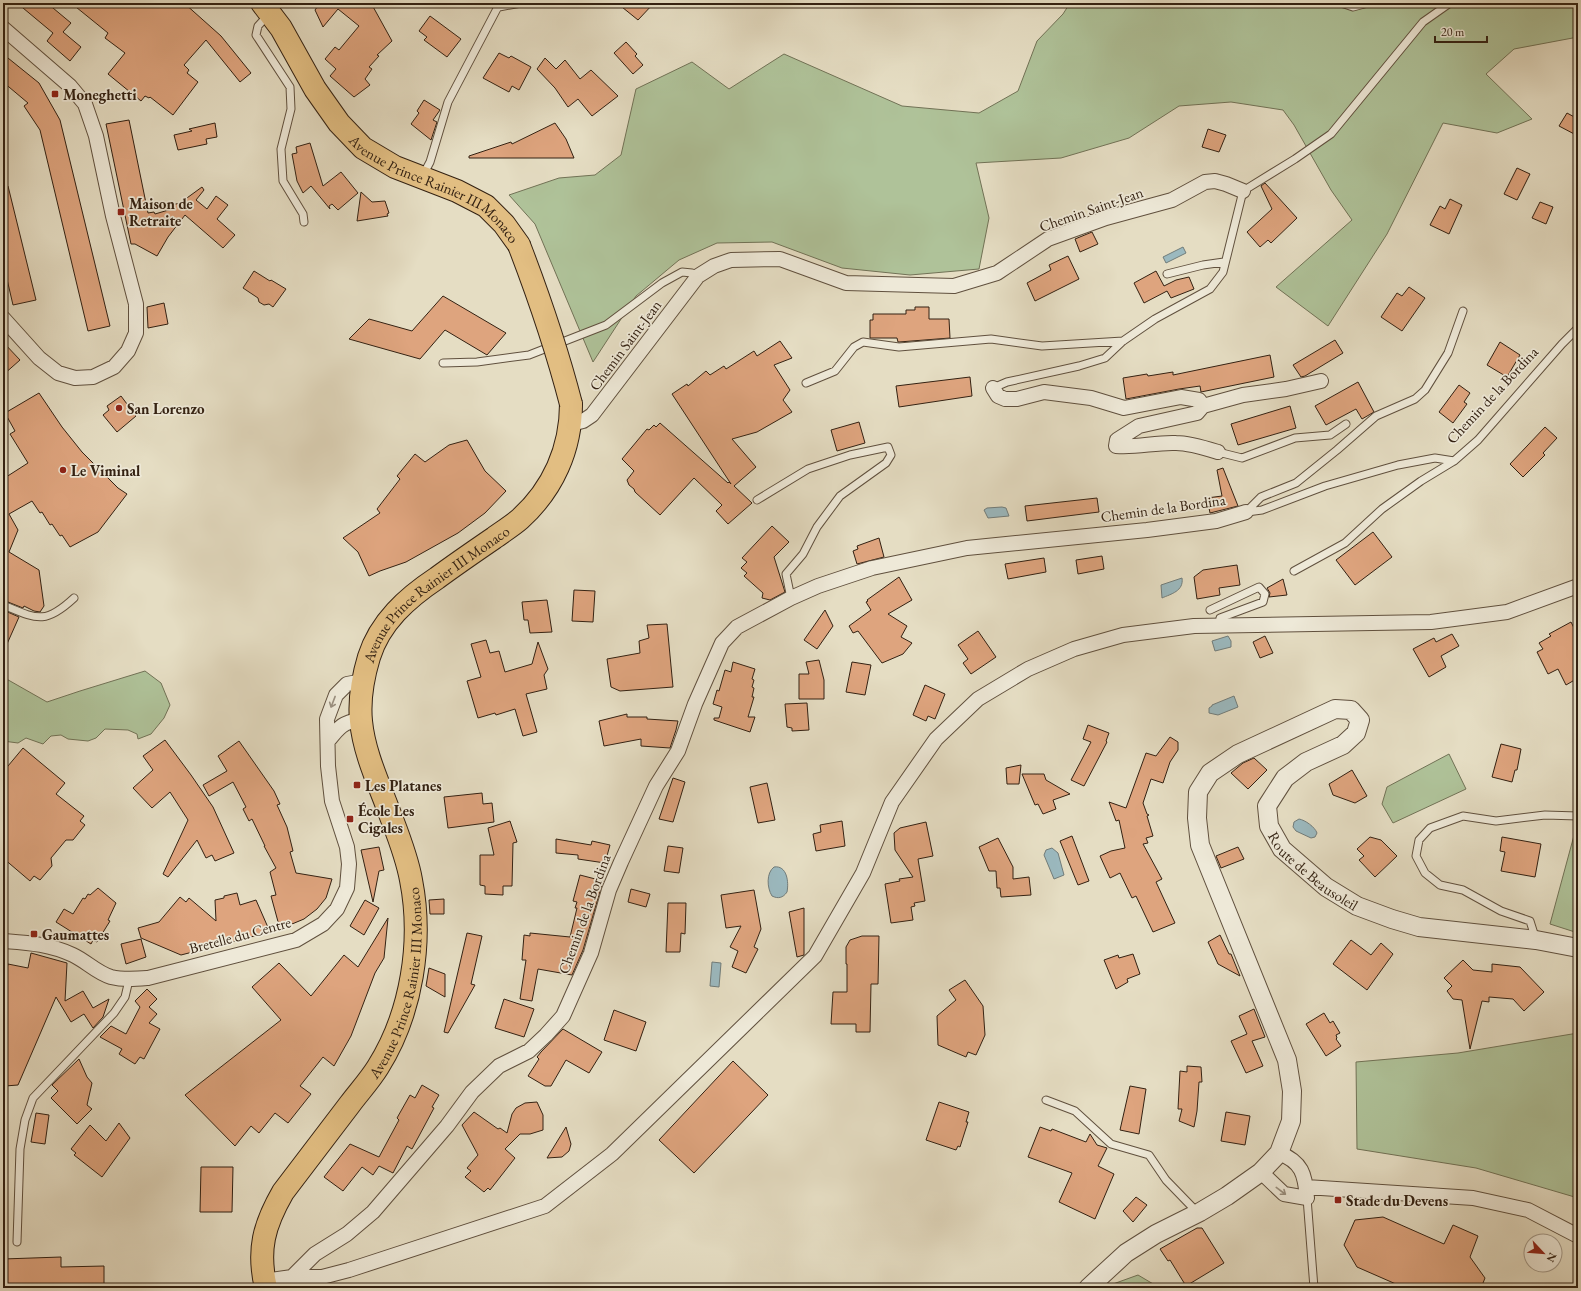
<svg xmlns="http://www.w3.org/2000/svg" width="1581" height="1291" viewBox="0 0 1581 1291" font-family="'EB Garamond',serif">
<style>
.green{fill:#afc299;stroke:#717256}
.water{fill:#9bb9bf;stroke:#717c7a}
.building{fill:#dea47e;stroke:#332112}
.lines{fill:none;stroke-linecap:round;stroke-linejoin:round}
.service-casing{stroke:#60503e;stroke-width:9}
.minor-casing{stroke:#60503e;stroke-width:16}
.tertiary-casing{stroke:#60503e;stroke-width:20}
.primary-casing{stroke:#332112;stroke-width:24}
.service{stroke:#eee9d8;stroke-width:7}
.minor{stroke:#eee9d8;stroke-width:14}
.tertiary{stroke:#eee9d8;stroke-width:18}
.primary{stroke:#e2be82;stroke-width:22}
.primary-bridge-casing{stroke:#332112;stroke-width:24;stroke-linecap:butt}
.primary-bridge{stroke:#e2be82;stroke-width:22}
.oneway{stroke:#9a8f7f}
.poi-dot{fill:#8f2418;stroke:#eee9d8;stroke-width:1.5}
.labels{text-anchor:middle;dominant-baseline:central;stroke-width:3.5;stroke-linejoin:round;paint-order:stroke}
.poi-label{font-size:15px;font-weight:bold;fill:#332112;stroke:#eee9d8;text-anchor:start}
.street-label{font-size:15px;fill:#332112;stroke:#eee9d8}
</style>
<rect width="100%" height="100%" fill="#e5ddc3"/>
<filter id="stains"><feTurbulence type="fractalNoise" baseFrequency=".005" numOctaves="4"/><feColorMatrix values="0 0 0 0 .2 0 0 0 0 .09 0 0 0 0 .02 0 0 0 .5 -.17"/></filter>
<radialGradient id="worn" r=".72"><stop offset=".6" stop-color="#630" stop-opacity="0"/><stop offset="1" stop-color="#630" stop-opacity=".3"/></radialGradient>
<path class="green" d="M1070 3H1578V37L1514 49 1486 74 1532 119 1497 133 1443 123 1387 234 1328 326 1276 287 1352 220 1331 190 1294 125 1283 110 1231 102 1179 106 1129 138 1061 158 976 163 989 218 979 269 910 275 842 268 772 242 717 243 679 260 636 296 593 362 535 224 509 195 559 178 595 175 621 155 636 89 692 62 729 89 784 54 902 106 979 113 1018 91 1037 41 1063 14Z
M145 671 161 683 170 705 164 718 151 734 138 739 137 734 128 730 105 729 96 738 88 741 68 739 61 735 51 736 43 744 26 738 18 743 3 741V677L47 702 80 691Z
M1449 754 1466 789 1393 823 1382 804 1387 787Z
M1576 828H1578V933L1550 924Z
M1578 1033V1198L1476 1168 1357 1149 1356 1062 1458 1053Z
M1138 1275 1160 1288H1110L1113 1284Z"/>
<path class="water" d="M1183 247 1186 253 1166 263 1163 257Z
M1002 507 1006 508 1009 516 988 518 984 510 987 508Z
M1182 578C1184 591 1171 594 1162 598L1161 585Z
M1228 636 1231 641V647L1215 651 1212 641Z
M1234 696 1238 707 1218 715 1209 713V708L1212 706V705Z
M1299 819C1305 820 1315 827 1317 833L1315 837 1311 838 1296 831 1293 827 1294 822Z
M1052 848 1058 853 1064 875 1054 879 1044 855 1046 850Z
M774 867C787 865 789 882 787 892 783 898 778 899 772 896 767 888 766 873 774 867Z
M712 962 721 963 719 987 710 986Z"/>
<path class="building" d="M17 3H47L71 23 63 32 81 47 70 61 47 41 53 33Z
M71 3H184L221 36 251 73 240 82 206 40 184 65 189 70 187 73 198 82 173 115 150 97 149 98 145 96 141 101 108 74 125 53 105 38 108 33Z
M320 3H371L392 41 377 55 379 56 369 67 372 69 365 79 370 85 354 97 330 76 336 69 325 59 335 47 339 50 359 26 338 9 323 27 315 10Z
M617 3H654L638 20Z
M430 16 461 39 447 57 424 40 427 37 419 31Z
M626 42 637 54 635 56 643 65 633 74 614 53Z
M499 53 509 58 511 56 531 67 519 90 512 86 509 92 483 78Z
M3 54 39 83 60 120 110 326 88 331 40 130 24 106 28 103 3 82Z
M545 58 556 69 565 60 580 79 591 70 618 96 592 116 578 99 568 107 555 88 537 69Z
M424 100 440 110 433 120 437 122 431 140 411 124 419 113 417 111Z
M1567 113 1578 119V136L1559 126Z
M129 120 148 213 154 212 155 214 172 209 174 207 172 205 180 203 202 187 204 190 196 200 207 209 216 196 228 205 217 219 235 235 223 248 185 215 168 237 157 256 135 244H131L106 124Z
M215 123 217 137 206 139 207 144 178 150 174 135 192 131 189 129Z
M555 123 566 139 574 158H469V156L511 142 512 144Z
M1208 129 1226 135 1219 152 1202 147Z
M310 143 323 186 341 172 358 193 338 210 332 204 329 206 330 209 311 186 303 193 297 181 292 154 297 153 296 147Z
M1517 168 1530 174 1517 200 1504 194Z
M1265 183 1297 218 1271 243 1268 240 1260 247 1247 232 1272 209 1261 186Z
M8 186 36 300 13 305 3 262V187Z
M361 192 372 202 385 201 389 213 387 214 388 216 357 221Z
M1450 199 1462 205 1449 234 1430 225 1440 206 1445 209Z
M1540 202 1553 207 1546 224 1532 218Z
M1092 232 1098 244 1080 252 1075 239Z
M1068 256 1079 279 1035 301 1027 283 1051 270 1049 265Z
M254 271 270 281 271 280 286 289 273 307 269 304 264 305 259 302 258 298 243 288Z
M1156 271 1164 286 1176 280 1189 277 1194 289 1171 298 1167 291 1144 303 1134 283Z
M1409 287 1425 298 1402 331 1381 317 1397 293 1402 296Z
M443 296 506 333 487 355 445 330 420 359 349 339 369 319 412 331Z
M164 303 168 324 148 328 147 307Z
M915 307H929V319H949L950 338 899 342H898L897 338H870V320H873V314H906V310H915Z
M1335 340 1343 353 1305 376 1301 377 1293 365Z
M780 341 792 358 774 365 790 390 783 400 792 412 757 432 732 439 756 467 734 486 752 503 728 524 716 511 722 505 694 478 660 515 635 492 634 489 629 485 627 480 634 471 622 459 647 429 649 430 654 425 656 427 660 423 728 483 729 482 731 484 672 394 687 384 688 386 706 371 710 375 724 366 726 369 754 351 757 356Z
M3 342 20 360 3 375Z
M1500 342 1520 355 1507 377 1487 365Z
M1270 355 1274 377 1201 392 1200 386 1179 389 1126 399 1123 378 1147 374 1148 376 1173 372V375Z
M970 377 972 396 899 407 896 386Z
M1358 382 1374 412 1362 419 1356 409 1326 425 1315 406Z
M1459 385 1470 393 1464 402 1467 404 1453 423 1439 412Z
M39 393 62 427 82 452 118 488 127 494 98 532 70 547 62 535 60 536 52 524 50 525 42 512 40 513 32 501 9 514 18 530 9 552 39 570 44 606 40 612 34 611 24 606 23 608 3 600V479L28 463 10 434 15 431 5 413Z
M121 396 136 416 117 432 103 415 109 410 107 406Z
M1290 406 1296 428 1238 445 1231 424Z
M859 422 865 443 837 451 831 430Z
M1545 427 1557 438 1543 453 1545 455 1523 477 1510 464Z
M467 440 485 471 506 491 485 513 458 533 406 562 380 571 369 576 358 552 343 538 380 513 377 509 400 479 397 476 415 454 425 462 449 445Z
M1223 468 1238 506 1210 513 1207 498 1222 496 1217 470Z
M1097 498 1099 512 1027 521 1025 506Z
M772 526 789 542 774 557 785 592 770 600 762 598 763 593 744 576 747 573 741 568 747 562 742 558Z
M1373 532 1392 557 1355 585 1336 560Z
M879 538 884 557 857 564 853 551 858 549 857 546Z
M1102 556 1104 569 1078 574 1076 560Z
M1044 558 1046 572 1008 579 1005 564Z
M1237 565 1240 585 1219 588 1220 595 1197 599 1194 577 1203 570Z
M899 577 912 600 888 614 907 626 901 637 912 643 903 654 882 663 858 631 853 633 849 626 871 610 866 602 868 601 867 600Z
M1283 579 1287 595 1269 597 1270 593 1267 588Z
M574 590 595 591 593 622 572 621Z
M547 600 552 632 530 633 528 620H524L522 602Z
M3 610 19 617 3 653Z
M825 610 833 626 817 649 804 640Z
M1571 622 1578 636V678L1566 685 1558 669 1548 674 1537 652 1543 649 1539 643 1551 636 1549 634Z
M667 624 673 687 620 691 611 687 607 659 640 653 639 641 649 638 647 625Z
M978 631 996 657 971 674 963 663 968 659 958 645Z
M1452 634 1459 646 1441 656 1446 667 1429 677 1413 649 1434 638 1436 642Z
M1265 636 1273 653 1260 658 1253 642Z
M486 640 490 653 499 651 505 672 532 664 538 642 548 669 544 675 547 689 526 694 537 732 523 736 515 709 496 715 495 713 478 718 467 681 481 677 471 644Z
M819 660 824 680V699H799V674H809L806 662Z
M733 662 755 669 752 679 754 680 752 687 754 688 752 697H754L748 717H755L750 732 714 720V718H719L722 707 713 704 717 690 719 691 725 670 731 672Z
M852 662 871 665 865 695 846 692Z
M925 685 945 694 935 719 928 716 926 721 913 715Z
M807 703 809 730 792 731V728L787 727 785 704Z
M627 714V717H647V719L678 721 676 730 670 748 641 746V739L604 746 599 721Z
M1088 725 1109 733 1106 741 1107 742 1084 786 1071 780 1091 742 1083 739Z
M1170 737 1178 742V750L1170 762 1163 783 1151 779 1143 803 1147 814 1149 815 1147 816 1153 836 1146 838 1148 843 1143 844 1162 879 1156 882 1175 923 1153 932 1136 896 1132 898 1120 873 1110 878 1100 856 1111 851 1125 848 1119 820 1116 821 1109 802 1126 808 1146 753 1156 756Z
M165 740 191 775 213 807 234 853 215 861 212 855 206 858 197 840 168 877 163 874 188 820 170 792 152 808 133 788 153 770 143 756Z
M239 741 274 791 280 804 277 805 287 827 293 851 290 852 296 873 332 879 326 898 317 909 304 919 280 929 271 896 276 895 270 872 276 868 264 846H265L252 819 249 821 243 809 246 807 233 782 209 796 203 785 227 771 218 756Z
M1501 744 1521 749 1517 770H1515L1512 782 1492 777Z
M23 748 65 783 56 794 84 816 80 821 85 825 73 840H66L51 858 52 866 40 880 34 876 30 881 3 858V772Z
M1254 758 1267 770 1248 789 1231 773 1243 763Z
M1021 765 1019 784H1007L1006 768Z
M1352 770 1367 796 1355 803 1333 795 1329 784Z
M1022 774H1044L1046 780 1070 794 1053 800 1056 809 1043 814 1038 804 1035 805Z
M673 778 685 782 673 822 659 819Z
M767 783 775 820 758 823 750 787Z
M482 793 483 804 492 803 494 822 448 828 444 797Z
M510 821 517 842 513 843 512 886H503V895L485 894V886L480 885V855H494L488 828Z
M842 821 845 846 816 851 813 834 821 832 820 825Z
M926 822 933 856 918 859 925 901 914 903 915 906 911 907 913 920 891 923 885 884 900 881 899 879 913 877 895 850 894 833 900 828Z
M1072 836 1089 881 1078 885 1060 841Z
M1370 837 1381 840 1397 856 1375 877 1359 860 1364 856 1357 849Z
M1502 837 1541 844 1535 877 1501 871 1505 852 1500 851Z
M998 838 1013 867V879L1029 877 1031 895 1001 897 1000 888H997L996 871H989L979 847Z
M556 839 591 845 592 841 610 845 605 863 578 859V855L556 853Z
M668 846 683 848 679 873 664 871Z
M379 847 384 870 379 871 373 902 361 850Z
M1238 847 1244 859 1221 868 1216 856Z
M580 875 603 881 583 950 572 975 538 969 532 1001 520 999 526 960H522L524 935 530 936V933L570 937 577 908H575L577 902 573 901Z
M98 888 116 903 108 920 110 921 97 942 93 940 91 944 56 922 64 909 73 914 83 898 85 899 88 894 90 895Z
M631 889 650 894 646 907 628 902Z
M754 890 761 929 754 947 758 949 746 973 732 967 738 951 730 947 741 926 726 928 721 895Z
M237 893 240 905 256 900 270 932 181 955 141 938 138 928 159 922 180 897 186 902 189 898 216 921 215 900 224 898V896Z
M444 899V914H430L429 900Z
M365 900 379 908 364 935 350 926Z
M668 903H686L685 934 681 933 680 952H666Z
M804 908V955L797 957 789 912Z
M388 918 384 958 375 973 351 1036 334 1066 323 1057 300 1086 311 1094 288 1123 275 1113 259 1133 251 1126 235 1146 185 1095 281 1020 252 987 279 963 311 996 344 955 358 967Z
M467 933 482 936 471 984 475 985 448 1033 444 1032Z
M1220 935 1229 954H1231L1240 976 1218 964 1208 942Z
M862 936H879L878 984H871L870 1032H856V1024H831L833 992H847V964H846V947L850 940Z
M141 939 146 957 126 964 121 944Z
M1351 940 1371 955 1381 943 1393 954 1367 990 1333 964Z
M31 953 67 963 65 1001 83 991 93 1008 109 999 103 1017 93 1028 84 1014 71 1022 56 997 18 1085 5 1086 6 1065 3 1066V968L7 969 8 964 28 968Z
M1133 954 1140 974 1127 979 1128 982 1116 989 1104 960 1118 955 1119 958Z
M1463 960 1473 970 1492 972V964L1520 967 1544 992 1524 1011 1513 999 1489 997V1002L1482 1001 1470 1049 1462 1000 1453 999 1447 991 1452 986 1444 978Z
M429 968 445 974V997L426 986Z
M965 980 983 1006 985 1035 976 1055 968 1052 966 1057 938 1045 937 1016 956 1000 949 990Z
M147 989 157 999 149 1007 157 1014 149 1023 160 1029 144 1059 140 1057 135 1064 119 1054 122 1049 100 1037 111 1026 126 1034 140 1007 135 1001Z
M504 999 534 1009 524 1037 495 1028Z
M1254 1009 1265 1037 1252 1041 1263 1066 1246 1073 1231 1041 1247 1034 1239 1016Z
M614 1010 646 1022 636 1051 604 1040Z
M1324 1013 1330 1023 1333 1021 1340 1033 1336 1035 1337 1038 1336 1039 1341 1046 1326 1056 1306 1024Z
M563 1029 602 1052 589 1073 566 1060 551 1086H545L528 1076 539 1059 537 1057 541 1052Z
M79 1059 87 1077 92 1083 87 1105 92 1109 77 1124 51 1098 58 1091 52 1085Z
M733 1061 768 1095 694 1173 659 1140Z
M1187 1066 1201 1067 1202 1082H1199L1197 1111 1194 1127 1179 1121 1182 1109H1178L1180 1071 1187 1072Z
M422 1085 439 1095 432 1107 434 1108 412 1149 407 1146 393 1173 379 1166 373 1175 362 1167 343 1191 324 1177 350 1144 379 1157 399 1120 397 1118 410 1095 415 1098Z
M1130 1086 1146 1089 1139 1134 1120 1130Z
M537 1102 543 1115V1130L530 1134H520L505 1149 515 1158 490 1190 488 1188 484 1192 465 1177 471 1171 467 1168 478 1155 462 1125 474 1112 498 1129 500 1128 507 1133 512 1114 516 1108 525 1103Z
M939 1102 969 1112 966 1122H968L960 1147 958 1146 956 1150 926 1140Z
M1226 1112 1250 1116 1245 1145 1221 1141Z
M36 1113 49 1115 45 1144 31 1142Z
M119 1123 130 1138 102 1177 74 1155 76 1153 71 1149 90 1125 106 1141Z
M566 1127 571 1144 569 1151 562 1157 547 1158Z
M1040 1127 1051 1131 1052 1129 1086 1142 1090 1134 1097 1145 1107 1148 1098 1166 1114 1174 1095 1219 1059 1202 1072 1173 1028 1157Z
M201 1167H233L232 1212H200Z
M1136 1197 1147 1205 1133 1222 1123 1211Z
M1383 1217 1444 1244 1453 1225 1478 1236 1470 1257 1485 1278 1481 1288H1405L1357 1267 1344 1245 1355 1220Z
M1197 1228H1202L1224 1263 1186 1286 1170 1260 1168 1261 1160 1249Z
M61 1257V1267L104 1266V1288H3V1259Z"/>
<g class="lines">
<g class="service-casing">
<path id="service" d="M1341 3 1353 7 1368 3
M499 7 521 3
M268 15 258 26 256 35 290 87 291 109 281 149 283 181 303 214 304 222
M423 175 430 162 448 102 500 3
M1167 274 1203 265 1224 262
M443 363 477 362 529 355 606 325 662 283 682 272 692 273 698 276
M806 383 835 371 854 347 863 342 899 347 991 339 1042 346 1123 341
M993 388 1007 382 1079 366 1105 358 1123 341 1155 319 1210 289 1223 272 1243 191 1295 159 1331 134 1423 22 1450 3
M1218 452 1242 458 1295 438 1330 435 1346 424
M757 500 808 469 850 455 888 447 891 455 886 463 840 496 817 527 803 554 786 574 791 598
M1246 512 1261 497 1296 483 1337 450 1376 416 1415 399 1425 390 1448 353 1463 311
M1247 512 1262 510 1325 486 1398 465 1435 458 1454 461
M1294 571 1345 543 1382 509 1421 481 1454 461 1478 440 1562 344 1578 328
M3 605C37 619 45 625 74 598
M1210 610 1259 587 1265 594 1263 602 1220 618 1219 625
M1536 940 1530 921 1501 911 1463 890 1440 885 1425 873 1416 856 1419 840 1430 828 1463 816 1496 821 1545 815 1578 816
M1046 1100 1075 1111 1111 1144 1149 1155 1166 1180 1197 1212
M1307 1198 1314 1288
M17 1242 20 1149 25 1120 33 1098 114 1013 125 997 129 980"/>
</g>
<g class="minor-casing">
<path id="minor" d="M3 28 70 86 85 104 96 136 113 216 136 304V333L128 351 114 367 93 377 75 378 58 373 39 358 3 318
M993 388 998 396 1005 399H1017L1044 392 1091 398 1124 408 1181 397 1199 400 1203 406
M571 424 583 421 592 415 698 276 714 266 731 260 780 259 846 283 954 286 997 273 1048 239 1106 218 1172 200 1205 182 1215 181 1226 184 1243 191
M1218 452C1205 448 1189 443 1176 443 1156 442 1136 448 1116 446L1117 440 1139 426 1197 413 1203 406 1243 395 1286 389 1321 381
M328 741C340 726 342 723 361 719
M3 941C29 943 49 944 73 955 86 961 97 973 111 977 123 980 135 979 148 978L296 940 323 924 337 909 347 888 349 864 347 847 332 801 328 766 327 719 336 695 347 684 363 681
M1261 1172 1284 1194 1307 1198C1305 1174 1302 1162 1279 1153
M1306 1187 1473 1198 1528 1210 1578 1236
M292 1277 315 1254 347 1234 373 1212 447 1126 472 1092 499 1066 529 1051 546 1035 563 1016 591 953 609 890 621 862 656 786 678 751 695 704 722 643 737 627 791 598 818 586 872 568 967 548 1147 530 1216 521 1246 512
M264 1281 292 1277H322L349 1270 545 1206 612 1154 815 956 863 873 892 802 936 739 978 699 1028 669 1074 649 1123 635 1194 626 1431 622 1507 612 1578 586"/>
</g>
<g class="tertiary-casing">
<g id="tertiary">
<path id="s1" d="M1088 1288 1126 1253 1156 1234 1200 1212 1227 1196 1261 1172 1279 1153 1291 1121 1292 1091 1287 1060 1200 845 1197 818 1198 792 1210 773 1238 754 1335 709 1351 710 1360 720 1356 733 1343 745 1306 762 1285 778 1267 806 1269 826 1282 849 1326 887 1357 906 1392 919 1419 927 1536 940 1578 948"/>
</g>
</g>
<g class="primary-casing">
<g id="primary">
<path id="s2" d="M262 3 281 28 315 89 339 123 363 148 395 167 457 191 486 206 504 224 519 245"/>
<path id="s3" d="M266 1288C257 1250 264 1225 283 1192 305 1163 328 1133 350 1104 359 1092 370 1080 378 1067 412 1013 423 941 411 880 407 857 398 835 390 814 379 784 364 753 361 721 359 700 363 677 369 657 380 622 407 598 437 578 456 564 475 551 494 538 502 532 512 526 520 519 553 489 571 449 571 404"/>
</g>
</g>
<use href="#service" class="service"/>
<use href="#minor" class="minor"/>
<use href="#tertiary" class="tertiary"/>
<use href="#primary" class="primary"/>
<g class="primary-bridge-casing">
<path id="primary-bridge" d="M519 245C539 297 557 350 571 404"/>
</g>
<use href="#primary-bridge" class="primary-bridge"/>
</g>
<defs><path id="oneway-shaft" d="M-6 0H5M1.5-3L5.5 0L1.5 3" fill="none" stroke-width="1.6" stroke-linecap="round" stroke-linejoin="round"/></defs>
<g class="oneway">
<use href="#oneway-shaft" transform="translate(333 702) rotate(111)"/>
<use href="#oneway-shaft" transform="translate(1281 1191) rotate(37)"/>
</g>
<g class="poi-dot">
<rect x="51" y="90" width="8" height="8" rx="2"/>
<rect x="117" y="208" width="8" height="8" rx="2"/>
<circle cx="119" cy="408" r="4"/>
<circle cx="63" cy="470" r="4"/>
<rect x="353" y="781" width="8" height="8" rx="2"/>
<rect x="346" y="815" width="8" height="8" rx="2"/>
<rect x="30" y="930" width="8" height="8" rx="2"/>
<rect x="1334" y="1196" width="8" height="8" rx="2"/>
</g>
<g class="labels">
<g class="poi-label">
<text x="63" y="94">Moneghetti</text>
<text x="129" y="203">Maison de<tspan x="129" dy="17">Retraite</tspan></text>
<text x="127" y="408">San Lorenzo</text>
<text x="71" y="470">Le Viminal</text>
<text x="365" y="785">Les Platanes</text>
<text x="358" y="810">École Les<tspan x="358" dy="17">Cigales</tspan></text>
<text x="42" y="934">Gaumattes</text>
<text x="1346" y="1200">Stade du Devens</text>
</g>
<g class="street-label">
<text stroke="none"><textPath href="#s2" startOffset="261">Avenue Prince Rainier III Monaco</textPath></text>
<text transform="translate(1091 209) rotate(-19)">Chemin Saint-Jean</text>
<text transform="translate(625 345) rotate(-53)">Chemin Saint-Jean</text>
<text transform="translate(1492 395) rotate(-47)">Chemin de la Bordina</text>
<text transform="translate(1163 508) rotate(-8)">Chemin de la Bordina</text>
<text stroke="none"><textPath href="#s3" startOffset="777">Avenue Prince Rainier III Monaco</textPath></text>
<text stroke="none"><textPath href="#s1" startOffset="1025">Route de Beausoleil</textPath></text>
<text transform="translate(584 914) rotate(-70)">Chemin de la Bordina</text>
<text transform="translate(240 935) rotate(-15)">Bretelle du Centre</text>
<text stroke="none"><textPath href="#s3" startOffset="345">Avenue Prince Rainier III Monaco</textPath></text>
</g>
</g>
<rect width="1581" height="1291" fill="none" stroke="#e5ddc3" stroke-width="16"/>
<rect x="4" y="4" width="1573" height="1283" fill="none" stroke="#332112" stroke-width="2"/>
<rect x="8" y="8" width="1565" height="1275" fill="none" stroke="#332112"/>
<g transform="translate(1543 1253) rotate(116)"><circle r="19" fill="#eee9d8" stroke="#a39989"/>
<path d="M0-3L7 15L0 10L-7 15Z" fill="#8f2418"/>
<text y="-6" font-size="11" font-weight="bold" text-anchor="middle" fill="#332112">N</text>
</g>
<path d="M1435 36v6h52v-6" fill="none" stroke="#332112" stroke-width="2"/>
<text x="1441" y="36" font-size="12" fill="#332112" stroke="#eee9d8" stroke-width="3" paint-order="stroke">20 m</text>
<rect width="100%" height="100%" filter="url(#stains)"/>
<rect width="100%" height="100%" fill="url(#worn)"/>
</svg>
